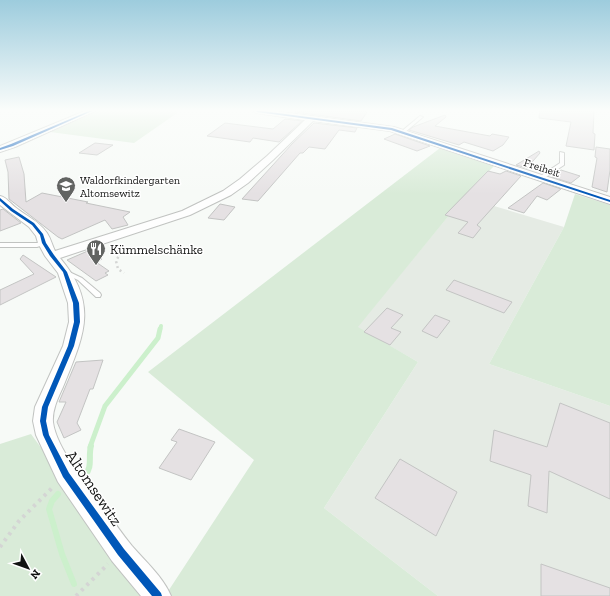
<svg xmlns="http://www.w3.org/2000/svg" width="610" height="596" viewBox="0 0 610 596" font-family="'Zilla Slab',serif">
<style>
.built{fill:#e5ebe4}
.green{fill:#d9ebd8}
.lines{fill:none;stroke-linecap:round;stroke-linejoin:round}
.stream-far2{stroke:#ccf0cc;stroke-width:4}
.stream-far1{stroke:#ccf0cc;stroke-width:5}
.stream{stroke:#ccf0cc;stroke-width:6}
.building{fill:#e5e1e3;stroke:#c3c4c3}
.lane-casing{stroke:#c1c3c1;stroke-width:2}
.street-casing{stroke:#c1c3c1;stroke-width:2}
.path-far1{stroke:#d4d5d4;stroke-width:2.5;stroke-dasharray:2 3;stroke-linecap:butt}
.path{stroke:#d4d5d4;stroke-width:4;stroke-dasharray:3 4.5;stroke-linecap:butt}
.lane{fill:#fefefe;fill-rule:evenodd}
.street{fill:#fefefe;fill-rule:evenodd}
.cycleway-casing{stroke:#fff;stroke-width:3}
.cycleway{fill:#0057b8;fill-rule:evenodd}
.labels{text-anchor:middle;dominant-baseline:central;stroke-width:3;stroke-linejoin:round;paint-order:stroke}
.far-street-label{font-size:11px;fill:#121312;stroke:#fff}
.far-poi-label{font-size:11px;fill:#121312;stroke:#fff;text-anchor:start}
.poi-label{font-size:13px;fill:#121312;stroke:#fff;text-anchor:start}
.near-street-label{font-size:16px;fill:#121312;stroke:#fff}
</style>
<rect width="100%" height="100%" fill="#f7faf7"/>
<path class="built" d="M464 197 564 227 489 364 610 406V596H438L324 508 418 362 357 327Z"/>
<path class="green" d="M98 111H180L134 143 50 132Z
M440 148 494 166 464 197 358 327 418 362 324 508 438 596H165L254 460 148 372Z
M575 194 610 205V406L489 364 564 227Z
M31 434 149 596H0V444Z"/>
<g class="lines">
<path class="stream-far2" d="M160 330 161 326"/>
<path class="stream-far1" d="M90 447 105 406 158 338 160 329"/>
<path class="stream" d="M85 475C93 467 88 456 91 446
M58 494 52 501 49 509 62 554 74 584"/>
</g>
<path class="building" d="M295 111H358L367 112 361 121 295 112Z
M540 111H594L593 133 595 134 594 150 566 146 571 122 539 118Z
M445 115 446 117 435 126 490 136 492 134 509 137 503 145 493 151 464 142 459 145 409 130 413 127Z
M285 119 302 121 279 142 253 138 250 142 207 136 225 123 273 129Z
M314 123 357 128 355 132 339 130 325 149 309 147 303 153H300L258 201 242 199 292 144Z
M395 134 430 146 417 151 384 139Z
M95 143 113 145 97 155 79 153Z
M596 147 610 149V170L607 192 592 187 597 158 595 157Z
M539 151 540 153 527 168 516 165Z
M19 157 24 174 26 202 42 193 88 202 86 203 130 212 123 217 128 225 112 229 105 220 62 239 58 237 9 199 8 172 5 160Z
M561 170 580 176 571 183 552 177Z
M488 171 500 174 506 171 521 176 477 225 481 228 473 238 458 233 468 222 445 215Z
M543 183 561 189 547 200 537 196 524 213 508 208Z
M220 204 235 207 224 220 208 218Z
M3 209 21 223 0 231V210Z
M90 250 102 259 96 262 109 271 105 273 108 275 96 281 67 260Z
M23 255 56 277 0 305V290L34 274 20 259Z
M454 280 512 302 504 313 446 290Z
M387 308 403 315 391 328 401 332 390 345 364 332Z
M435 315 450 321 437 338 422 331Z
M103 360 93 389H90L77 423 81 430 64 438 57 422 66 402H59L76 362Z
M560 403 610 423V499L549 471 547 513 528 506 531 475 490 461 494 430 547 447Z
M179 429 215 442 191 480 159 468 177 442 171 440Z
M400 459 457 492 436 536 375 498Z
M541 564 610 588V596H541Z"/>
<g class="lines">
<g class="lane-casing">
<path id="lane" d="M420 116 423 117 404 133H402V131Z
M560 152 564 153V165L543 179H539V177L560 163Z
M44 241 46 242 47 243 46 244 37 247H0V243H37Z
M65 270 82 278 100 293 101 295 100 297H96L78 280 63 273 62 272 63 271Z"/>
</g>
<g class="street-casing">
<path id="street" d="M85 111H95L15 147 0 152V146Z
M253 111H273L394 127 610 197V204L390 131 313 121 273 160 248 183 231 195 190 215 60 258C100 305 83 337 63 387 58 398 52 410 53 422 56 448 88 486 103 507 113 520 122 534 132 546 146 562 163 577 171 596H141L112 561 58 482 36 435 33 421 35 407 63 346 69 322 68 303 58 273 45 256 38 243 36 236 29 227 0 205V196C6 197 10 203 15 207 26 216 39 221 47 233 51 239 52 245 55 251L182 211 223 191 240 179 267 156 305 120 257 113Z"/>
</g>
<path class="path-far1" d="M113 247 121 252 116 261 118 269 124 273"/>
<path class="path" d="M0 547 19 521 54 486
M76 596 108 564"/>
<use href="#lane" class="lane"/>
<use href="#street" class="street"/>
<g class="cycleway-casing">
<path id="cycleway" d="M89 111H92L13 146 0 150V148L11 144Z
M256 111H262L392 128 610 200V202L391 130 257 112Z
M0 198 13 209 34 223 43 234 46 243 54 255 67 272 79 303 80 322 74 346 48 407 46 421 49 435 69 473 124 549 161 593 162 596H152L118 555 63 477 43 435 40 421 42 407 68 346 74 322 73 303 63 272 50 256 42 243 40 235 32 225 11 211 0 201Z"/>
</g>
<use href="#cycleway" class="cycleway"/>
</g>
<linearGradient id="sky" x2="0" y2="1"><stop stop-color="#9dccdd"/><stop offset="0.57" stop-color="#fbfdfb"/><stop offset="1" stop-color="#fbfdfb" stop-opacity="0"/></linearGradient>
<rect width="610" height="194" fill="url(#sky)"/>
<defs>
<g id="school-pin" transform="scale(1)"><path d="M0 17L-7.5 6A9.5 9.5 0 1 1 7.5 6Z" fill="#626462" stroke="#fff"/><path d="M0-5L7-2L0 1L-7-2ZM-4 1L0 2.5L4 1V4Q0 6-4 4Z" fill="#fff"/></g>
<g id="restaurant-pin" transform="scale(1)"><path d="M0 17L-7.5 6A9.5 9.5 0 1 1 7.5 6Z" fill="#626462" stroke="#fff"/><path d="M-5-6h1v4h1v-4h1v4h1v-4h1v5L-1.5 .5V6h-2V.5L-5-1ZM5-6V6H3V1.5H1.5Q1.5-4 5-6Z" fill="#fff"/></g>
</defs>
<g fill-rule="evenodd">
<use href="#school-pin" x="66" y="186"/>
<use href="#restaurant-pin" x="96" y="249"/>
</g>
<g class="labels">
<g class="far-street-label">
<text transform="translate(542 168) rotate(18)">Freiheit</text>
</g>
<g class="far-poi-label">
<text x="80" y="180">Waldorfkindergarten<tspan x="80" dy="13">Altomsewitz</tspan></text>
</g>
<g class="poi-label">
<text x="110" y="249">Kümmelschänke</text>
</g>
<g class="near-street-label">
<text transform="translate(94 488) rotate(56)">Altomsewitz</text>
</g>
</g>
<g transform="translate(28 568) rotate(131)" stroke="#ffffff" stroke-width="3" paint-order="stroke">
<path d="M0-3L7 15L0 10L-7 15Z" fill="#121312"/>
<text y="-6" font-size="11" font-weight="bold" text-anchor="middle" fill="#121312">N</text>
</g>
</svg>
